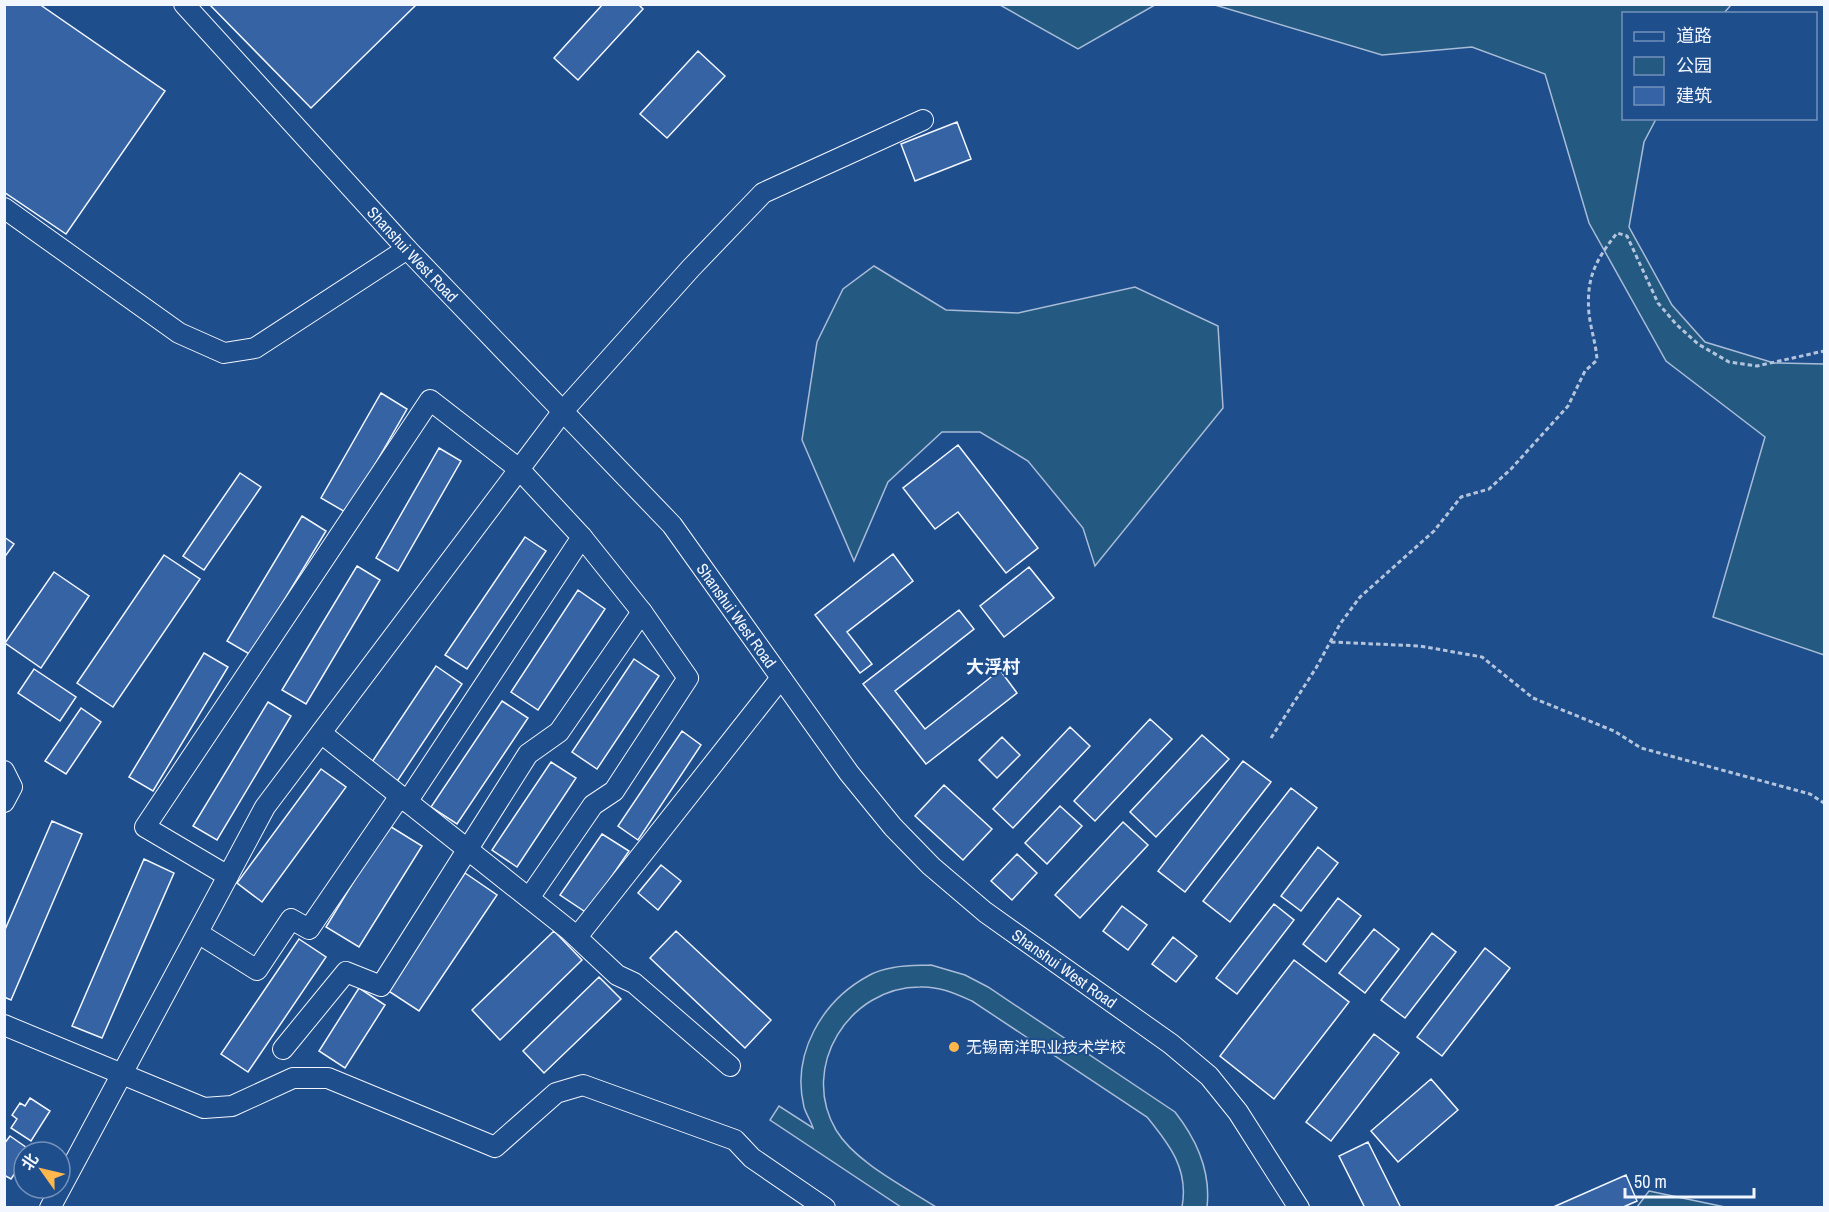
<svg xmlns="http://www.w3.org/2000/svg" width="1829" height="1212" viewBox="0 0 1829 1212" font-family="'Archivo Narrow','Noto Sans SC',sans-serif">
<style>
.green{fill:#245a82;stroke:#a8bbd7;stroke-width:1.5}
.building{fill:#3563a3;stroke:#f2f6ff;stroke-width:1.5}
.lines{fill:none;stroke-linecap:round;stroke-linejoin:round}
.minor-casing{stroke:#f2f6ff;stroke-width:22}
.path{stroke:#b3c4dc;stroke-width:3;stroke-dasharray:4.5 3;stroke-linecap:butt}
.minor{stroke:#1f4e8c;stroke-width:20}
.poi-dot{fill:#ffb74d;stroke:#1f4e8c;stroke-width:2}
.labels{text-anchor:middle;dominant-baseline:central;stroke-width:4.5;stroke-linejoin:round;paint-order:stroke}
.street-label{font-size:16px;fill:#f2f6ff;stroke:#1f4e8c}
.poi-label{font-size:16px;fill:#f2f6ff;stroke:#1f4e8c;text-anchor:start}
.neighbourhood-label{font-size:18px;font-weight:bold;fill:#f2f6ff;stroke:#1f4e8c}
</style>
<rect width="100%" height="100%" fill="#1f4e8c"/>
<path class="green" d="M1000 5H1155L1078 49Z
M1215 5H1731L1724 13 1624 14V118L1656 119 1644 142 1629 227 1672 305 1705 342 1774 363 1824 364V655L1713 617 1765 437 1666 361 1589 223 1545 74 1472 47 1382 55Z
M874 266 946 310 1018 313 1135 287 1218 326 1223 408 1095 566 1083 528 1028 461 980 432H942L888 482 854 561 802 440 817 342 843 289Z
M931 965 965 975 988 987 1175 1112C1197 1140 1211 1172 1207 1207H1182C1189 1170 1170 1145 1147 1117L972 1001C956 994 939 986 920 987 849 987 799 1067 836 1130 855 1162 905 1187 936 1207H901L770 1120 779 1106 813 1128C811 1121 806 1114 804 1107 791 1054 822 1001 868 976 886 965 910 966 931 965Z
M1649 1191 1725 1207H1637Z"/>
<path class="building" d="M4 4H39L165 91 66 234 4 192Z
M209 4H417L311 108Z
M603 4H638L643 9 578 80 554 58Z
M698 51 725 76 667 138 640 114Z
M957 122 971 159 915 181 901 144Z
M381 393 407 409 347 513 321 498Z
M958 445 1038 548 1006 573 958 512 935 529 903 488Z
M439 448 461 461 398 571 376 558Z
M240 473 261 487 204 570 183 556Z
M302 516 326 531 251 655 227 641Z
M4 537 14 544 4 558Z
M525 537 546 551 467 669 445 655Z
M893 554 913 581 847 632 872 664 860 673 815 615Z
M164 555 200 579 113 707 77 683Z
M357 566 380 580 306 704 282 690Z
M1029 567 1054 598 1004 637 980 606Z
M54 572 89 596 41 668 5 643Z
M578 590 605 609 538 710 511 692Z
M959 610 974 629 895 691 925 729 1000 670 1017 693 926 764 863 684Z
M204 653 228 667 153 791 129 777Z
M634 659 659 676 597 769 572 752Z
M436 666 462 684 396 783 370 765Z
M34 669 76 697 60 721 18 693Z
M502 701 528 718 457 824 431 807Z
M268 702 291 716 217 840 193 826Z
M81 708 101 722 66 774 45 761Z
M1150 719 1172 739 1095 821 1074 801Z
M1070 727 1090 746 1013 828 993 809Z
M682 731 701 745 638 840 618 826Z
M1202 735 1229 759 1156 837 1130 812Z
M1002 737 1020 755 997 778 979 760Z
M1243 761 1271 782 1185 892 1158 871Z
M551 762 576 778 517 867 492 850Z
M321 769 346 787 262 902 237 883Z
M944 785 992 829 963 860 915 816Z
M1291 788 1317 808 1230 922 1203 901Z
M1060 806 1082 826 1047 864 1025 843Z
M52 821 82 834 11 1000 4 997V932Z
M1123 822 1148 845 1080 918 1055 895Z
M388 825 422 846 359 947 326 927Z
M602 834 629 851 587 913 560 895Z
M1318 847 1338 863 1301 911 1281 896Z
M1017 854 1037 873 1012 900 991 881Z
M144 859 174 873 102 1038 72 1026Z
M661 865 681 881 658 910 638 893Z
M465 873 497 895 419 1011 387 990Z
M1338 898 1361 916 1326 962 1303 944Z
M1274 904 1294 920 1237 994 1216 978Z
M1122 906 1147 925 1128 950 1103 931Z
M1374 929 1399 949 1365 993 1339 973Z
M554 931 582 960 500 1040 472 1010Z
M676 931 771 1020 745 1048 650 958Z
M1432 933 1456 952 1405 1018 1381 1000Z
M1173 937 1197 956 1176 982 1152 964Z
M299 939 326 957 248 1072 221 1054Z
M1485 948 1510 968 1442 1056 1417 1037Z
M1294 960 1349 1002 1274 1099 1220 1056Z
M599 977 621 999 544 1073 523 1051Z
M359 988 385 1005 345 1068 319 1051Z
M1374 1034 1399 1053 1331 1141 1306 1122Z
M1431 1079 1458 1110 1398 1162 1371 1131Z
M30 1098 50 1111 31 1141 11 1128 17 1119 12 1115 20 1103 25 1106Z
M10 1136 30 1150 24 1152V1160L11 1179 4 1175V1144Z
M1368 1142 1401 1208H1365L1339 1156Z
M1626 1175 1637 1201 1621 1208H1551Z"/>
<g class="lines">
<g class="minor-casing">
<g id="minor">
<path id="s1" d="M184 4 407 249 672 525 849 773 893 827 931 866 985 912 1171 1044 1209 1076 1238 1112 1299 1208"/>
<path d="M4 208 179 333 224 353 255 348 407 249"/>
<path d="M321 733 569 930 617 975 634 983 730 1066"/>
<path d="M4 771 12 787 4 802"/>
<path d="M228 876 145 827 430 400 519 469 582 537 407 802"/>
<path d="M529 898 593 805 614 791 688 678 642 612"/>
<path d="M198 933 257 970 291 919 309 929 400 796"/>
<path d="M577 937 781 678"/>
<path d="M4 1025 204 1108 232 1106 293 1078H328L495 1147 556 1093 583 1085 735 1140 752 1158 825 1208"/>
<path d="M283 1049 346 972 381 986 528 754 559 732 642 612 582 537"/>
<path d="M50 1208 265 807 563 411 691 268 763 193 923 120"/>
</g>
</g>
<path class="path" d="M1331 642 1420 646 1482 657 1533 698 1614 731 1641 748 1810 794 1824 803
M1271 738 1316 668 1340 624 1360 597 1434 531 1461 497 1489 489 1511 469 1568 406 1585 371 1597 360C1596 344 1591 330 1589 314 1586 278 1595 261 1617 233L1627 236 1658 303 1676 324 1698 344 1729 362 1757 366 1824 351"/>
<use href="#minor" class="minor"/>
</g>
<circle class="poi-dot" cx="954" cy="1047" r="6"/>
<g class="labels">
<g class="street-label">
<text stroke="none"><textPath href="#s1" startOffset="339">Shanshui West Road</textPath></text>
<text stroke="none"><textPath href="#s1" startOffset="825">Shanshui West Road</textPath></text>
<text stroke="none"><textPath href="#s1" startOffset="1311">Shanshui West Road</textPath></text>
</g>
<g class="poi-label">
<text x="966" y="1047">无锡南洋职业技术学校</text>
</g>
<g class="neighbourhood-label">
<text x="993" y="666">大浮村</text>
</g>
</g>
<rect width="1829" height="1212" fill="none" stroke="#f2f6ff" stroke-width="12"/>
<rect x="1622" y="12" width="195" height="108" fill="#1f4e8c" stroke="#7391ba" stroke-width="1.5"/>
<rect x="1634" y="32" width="30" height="9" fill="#1f4e8c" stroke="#7391ba" stroke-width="1.5"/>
<text x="1676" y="42" font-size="18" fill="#f2f6ff">道路</text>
<rect x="1634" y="57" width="30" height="18" fill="#245a82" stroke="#7391ba" stroke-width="1.5"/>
<text x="1676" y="72" font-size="18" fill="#f2f6ff">公园</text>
<rect x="1634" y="87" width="30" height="18" fill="#3563a3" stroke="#7391ba" stroke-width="1.5"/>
<text x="1676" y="102" font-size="18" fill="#f2f6ff">建筑</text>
<g transform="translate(42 1170) rotate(304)"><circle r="28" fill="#1f4e8c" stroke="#7391ba" stroke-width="1.5"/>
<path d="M0-4.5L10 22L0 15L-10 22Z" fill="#ffb74d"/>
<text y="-9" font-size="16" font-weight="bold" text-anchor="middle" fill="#f2f6ff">北</text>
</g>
<path d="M1625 1188v9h129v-9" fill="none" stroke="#f2f6ff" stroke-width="3"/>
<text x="1634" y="1188" font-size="18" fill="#f2f6ff" stroke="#1f4e8c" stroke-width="4.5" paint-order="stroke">50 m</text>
</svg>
